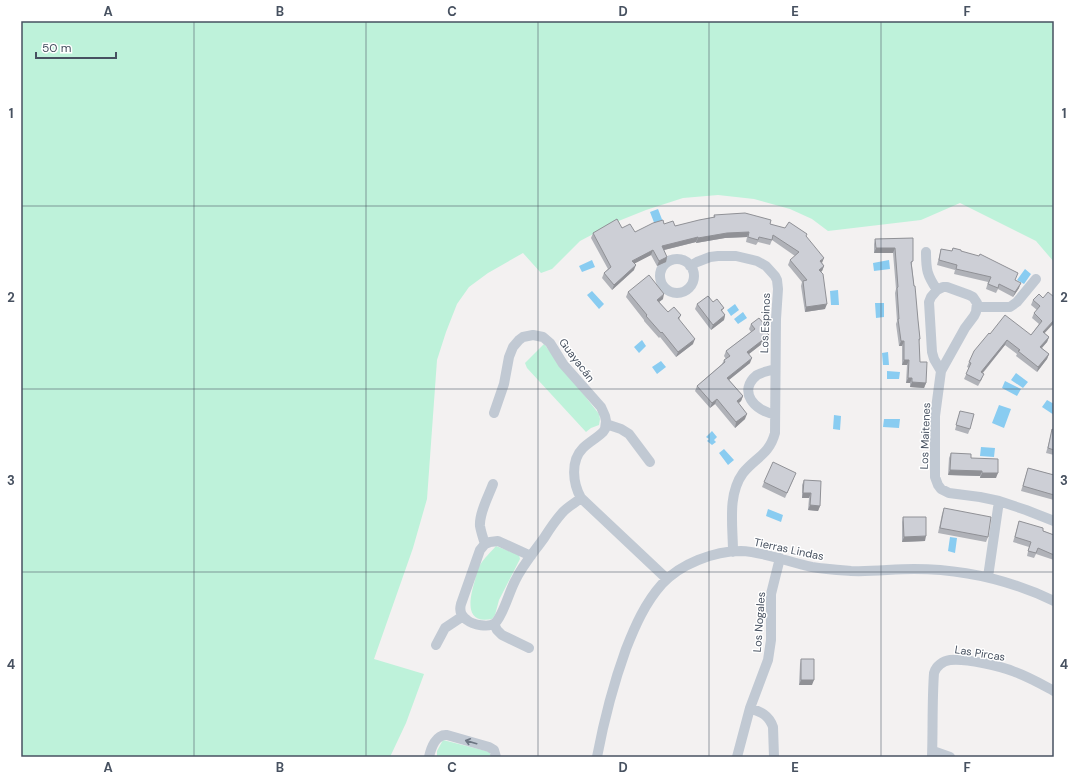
<svg xmlns="http://www.w3.org/2000/svg" width="1075" height="778" viewBox="0 0 1075 778" font-family="'DM Sans',sans-serif">
<style>
.green{fill:#bef2da}
.water{fill:#89ccf1}
.lines{fill:none;stroke-linecap:round;stroke-linejoin:round}
.street{stroke:#c1c9d3;stroke-width:10}
.wall{fill:#b0b2b8}
.shaded-wall{fill:#909196}
.building{fill:#cdcfd6;stroke:#909196}
.oneway{stroke:#6c7582}
.grid{fill:none;stroke:#475160;stroke-width:1;stroke-opacity:0.55}
.labels{text-anchor:middle;dominant-baseline:central;stroke-width:3;stroke-linejoin:round;paint-order:stroke}
.street-label{font-size:11px;fill:#475160;stroke:#fff}
.neatline{fill:none;stroke:#475160;stroke-width:1.5}
.grid-label{font-size:13px;text-anchor:middle;font-weight:bold;fill:#475160}
</style>
<rect width="100%" height="100%" fill="#f3f1f1"/>
<path class="green" d="M21 21H1054V262L1036 241 960 203 921 220 828 231 812 219 790 209 754 199 718 195 683 198 646 210 616 222 580 241 552 269 541 273 523 253 488 273 469 287 457 304 446 332 437 360 427 499 413 548 374 659 424 674 406 723 390 757H21Z
M544 344 599 414 600 419 599 425 591 428 586 432 527 368 525 363Z
M496 546 519 555 520 559 499 600 495 615 492 619C463 625 470 597 475 580 476 575 477 569 480 565 484 558 491 552 496 546Z
M443 740 490 752 491 757H437V751Z"/>
<path class="water" d="M658 209 663 222 655 225 650 212Z
M592 260 595 267 582 272 579 266Z
M889 260 890 269 874 271 873 263Z
M1025 269 1031 274 1024 284 1017 280Z
M838 290 839 305H831L830 291Z
M592 291 604 304 599 309 587 295Z
M875 303H884V317L876 318Z
M735 304 739 310 731 316 727 310Z
M743 312 747 318 738 324 734 319Z
M642 340 646 346 639 353 634 347Z
M888 352 889 365H883L882 353Z
M661 361 666 367 657 374 652 367Z
M887 371 900 372 899 379H887Z
M1016 373 1028 382 1023 388 1011 380Z
M1005 381 1021 389 1017 396 1002 388Z
M1047 400 1054 404V415L1042 407Z
M999 405 1011 409 1004 428 992 423Z
M834 415 841 416 840 430 833 429Z
M884 419H900L899 428 883 427Z
M712 431 717 437 714 440 716 442 712 445 707 441 709 439 706 437Z
M981 447 995 448 994 457 980 456Z
M724 449 734 460 728 465 719 453Z
M768 509 783 515 781 522 766 516Z
M950 537 957 538 955 553 948 551Z"/>
<g class="lines">
<path class="street" d="M926 252C926 270 927 275 937 290
M660 276a17 17 0 1 1 34 0a17 17 0 1 1-34 0Z
M690 266 697 262 710 257 718 256H736L757 261 766 266 775 276 777 280 778 289 776 319 775 433C769 455 756 457 743 473 727 495 733 526 733 552
M977 307H1010L1017 302 1036 279
M775 369C769 371 762 372 757 375 737 391 755 412 775 414
M941 371 934 359 932 352 929 302 931 297 937 290 943 287H947L969 295 973 297 977 303 976 312 974 316 965 328 941 371 935 416V477L938 485 941 489 949 493 980 497 999 501 1026 510 1054 521
M494 413 504 384 509 357 513 347 519 340 523 337 533 335 543 337 550 343 563 364 601 407 605 416 606 421 605 429 603 432C597 438 589 442 583 448 570 461 573 484 581 498L667 579
M606 424 621 429 629 434 650 462
M485 544C483 538 481 532 480 526 479 513 489 495 493 484
M531 556 498 541 490 542 485 544 480 550 461 604C459 611 461 616 467 620 473 625 489 628 495 623 503 616 509 592 515 581 522 566 534 552 544 538 549 530 555 521 562 513 567 507 575 503 581 498
M988 577 999 501
M494 624 497 630 502 635 529 648
M436 645 445 628 463 616
M750 708C761 712 769 715 773 727L774 757
M933 751 950 757
M429 757C431 748 436 734 447 735L489 747 494 750 496 757
M597 757C604 720 613 685 626 649 635 626 645 603 662 584 680 564 714 551 741 551 765 552 788 562 812 567 824 569 838 570 851 571 872 572 893 569 914 569 962 569 1010 580 1054 601
M737 757 750 708 768 660 771 640V594L780 558
M932 757C933 729 932 701 934 673 936 666 943 661 950 660 965 658 1001 666 1015 672 1029 677 1041 684 1054 691"/>
</g>
<path class="wall" d="M714 215 770 224 806 236 824 266 822 271 821 272 825 309 805 312 801 286 802 282 788 265 790 260 795 256 772 240 770 245 758 242 756 245 746 242 747 237 725 238 696 243V242L664 250 667 257 666 262 657 266 651 255 634 263V270L612 290 602 278 604 273 608 269 591 238 593 233 622 228 635 232 664 224 675 226 713 218Z
M913 238 912 266 920 339 919 342 920 362 926 383 924 388 910 387V383H906L907 365H902V346H899L896 324 897 321 895 293 896 289 893 253H874V244L875 239Z
M953 248 961 251 1015 280 1019 288 1013 297 998 289 996 293 986 289 988 282 954 274 955 270 937 265 941 249 952 251Z
M628 292 663 299 659 302 668 312 681 315 679 320 693 344 676 357 660 337 659 338 644 321V320L626 297Z
M1043 298 1044 333 1049 337 1047 342 1042 348 1049 354 1047 359 1037 372 1016 356 1017 354 1005 345 983 373 982 379 978 386 964 379 969 368 967 367 969 362 990 334 1031 335 1039 324 1032 318 1034 313 1037 310 1031 305 1033 300Z
M713 302 724 308 722 311 725 315 724 320 711 330 695 309 697 304Z
M751 324 769 330 767 333 769 335 767 340 749 354 750 363 729 380 743 396 741 401 738 404 745 419 735 428 715 404 710 408 695 391 697 386 722 364 724 360 726 359 724 356 726 351 751 332 749 329Z
M960 411 970 429 968 434 955 430Z
M1052 429 1054 430V429V455L1046 453 1051 434Z
M951 453 971 458 996 478H980V476L948 475 949 458Z
M1028 468 1054 475V500L1021 491Z
M794 478 785 498 762 487 764 482Z
M804 480 820 506 818 511 808 510 809 498H802V485Z
M944 508 988 537 986 542 938 533 942 514Z
M903 517 925 541 902 542V522Z
M1019 521 1054 535V560L1036 554 1034 558 1027 556 1029 547 1013 542Z
M801 659 812 685H799L800 664Z"/>
<path class="shaded-wall" d="M749 232 747 237 725 238 696 243 698 238 727 233Z
M698 237 696 242 660 251 662 246Z
M876 248H895L893 253H874Z
M653 250 651 255 630 266 632 261Z
M667 257 666 262 657 266 659 261Z
M824 258 822 263 820 261Z
M636 265 634 270 612 290 614 285Z
M824 266 822 271 817 275 819 270Z
M1021 283 1019 288 1013 297 1015 292Z
M664 294 663 299 655 305 657 300Z
M827 304 825 309 805 312 806 307Z
M725 315 724 320 711 330 713 325Z
M1054 320V323L1041 337 1043 332Z
M769 335 767 340 745 357 747 352Z
M1049 337 1047 342 1038 352 1040 347Z
M695 339 693 344 676 357 678 352Z
M1007 340 1005 345 979 377 981 372Z
M901 341H904L902 346H899Z
M1049 354 1047 359 1037 372 1038 367Z
M752 358 750 363 725 383 727 378Z
M904 360H909L907 365H902Z
M908 378H912L910 383H906Z
M912 382 926 383 924 388 910 387Z
M743 396 741 401 735 406 737 401Z
M717 399 715 404 710 408 712 403Z
M747 414 745 419 735 428 736 422Z
M950 470 982 471 980 476 948 475Z
M982 473H998L996 478H980Z
M803 493H811L809 498H802Z
M810 505 820 506 818 511 808 510Z
M926 536 925 541 902 542 904 537Z
M801 680H814L812 685H799Z"/>
<path class="building" d="M745 213 771 220 770 224 785 228 789 222 807 234 806 236 824 258 820 261 824 266 819 270 823 274 827 304 806 307 803 281 807 280 790 260 799 252 773 235 772 240 759 237 758 240 748 237 749 232 727 233 698 238V237L662 246 667 257 659 261 653 250 632 261 636 265 614 285 604 273 611 267 593 233 617 219 622 228 630 224 635 232 653 223 663 220 664 224 673 221 675 226 699 220 715 217 714 215Z
M913 238V261L911 262 914 286H915L918 320 920 339H919L920 362H927L926 383 912 382V378H908L909 360H904V341H901L898 319H899L897 288 898 287 895 248H876L875 239Z
M953 248 961 250V251L979 256 980 254 1018 273 1015 280 1021 283 1015 292 999 284 998 288 988 284 991 277 956 269 957 265 939 260 941 249 952 251Z
M649 275 664 294 657 300 668 312 674 307 681 315 678 318 695 339 678 352 662 332 661 333 646 316 647 315 628 292Z
M1048 292 1054 297V320L1043 332 1049 337 1040 347 1049 354 1038 367 1018 351 1020 350 1007 340 981 372 984 374 980 381 966 374 971 363 969 362 974 351 989 333 990 334 1005 315 1031 335 1042 321 1034 313 1040 306 1033 300 1039 294 1043 298Z
M708 296 713 302 717 299 724 308 721 310 725 315 713 325 697 304Z
M759 318 769 330 766 332 769 335 747 352 752 358 727 378 743 396 737 401 747 414 736 422 717 399 712 403 697 386 725 362 724 360 730 356 726 351 755 329 751 324Z
M960 411 974 414 970 429 956 425Z
M1052 429 1054 430V429V450L1048 448Z
M951 453 971 454V458L998 459V473H982V471L950 470Z
M773 462 796 473 787 493 764 482Z
M1028 468 1054 475V495L1023 486Z
M804 480 821 481 820 506 810 505 811 493H803Z
M944 508 991 517 988 537 940 528Z
M903 517H926V536L904 537Z
M1019 521 1043 528V531L1054 535V555L1038 548 1036 553 1028 551 1031 542 1015 537Z
M801 659H814V680H801Z"/>
<defs><path id="oneway-shaft" d="M-6 0H5M1.5-3L5.5 0L1.5 3" fill="none" stroke-width="1.6" stroke-linecap="round" stroke-linejoin="round"/></defs>
<use class="oneway" href="#oneway-shaft" transform="translate(471 742) rotate(-164)"/>
<path class="grid" d="M194 21V757M366 21V757M538 21V757M709 21V757M881 21V757M21 206H1054M21 389H1054M21 572H1054"/>
<g class="labels">
<g class="street-label">
<text transform="translate(765 323) rotate(-88)">Los Espinos</text>
<text transform="translate(577 360) rotate(53)">Guayacán</text>
<text transform="translate(925 436) rotate(-88)">Los Maitenes</text>
<text transform="translate(789 549) rotate(12)">Tierras Lindas</text>
<text transform="translate(759 622) rotate(-86)">Los Nogales</text>
<text transform="translate(980 653) rotate(9)">Las Pircas</text>
</g>
</g>
<rect width="1075" height="778" fill="none" stroke="#ffffff" stroke-width="44"/>
<path d="M36 52v6h80v-6" fill="none" stroke="#475160" stroke-width="2"/>
<text x="42" y="52" font-size="12" fill="#475160" stroke="#ffffff" stroke-width="3" paint-order="stroke">50 m</text>
<rect x="22" y="22" width="1031" height="734" class="neatline"/>
<g class="grid-label">
<text x="108" y="16">A</text>
<text x="280" y="16">B</text>
<text x="452" y="16">C</text>
<text x="623" y="16">D</text>
<text x="795" y="16">E</text>
<text x="967" y="16">F</text>
<text x="11" y="118">1</text>
<text x="1064" y="118">1</text>
<text x="11" y="302">2</text>
<text x="1064" y="302">2</text>
<text x="11" y="485">3</text>
<text x="1064" y="485">3</text>
<text x="11" y="669">4</text>
<text x="1064" y="669">4</text>
<text x="108" y="772">A</text>
<text x="280" y="772">B</text>
<text x="452" y="772">C</text>
<text x="623" y="772">D</text>
<text x="795" y="772">E</text>
<text x="967" y="772">F</text>
</g>
</svg>
